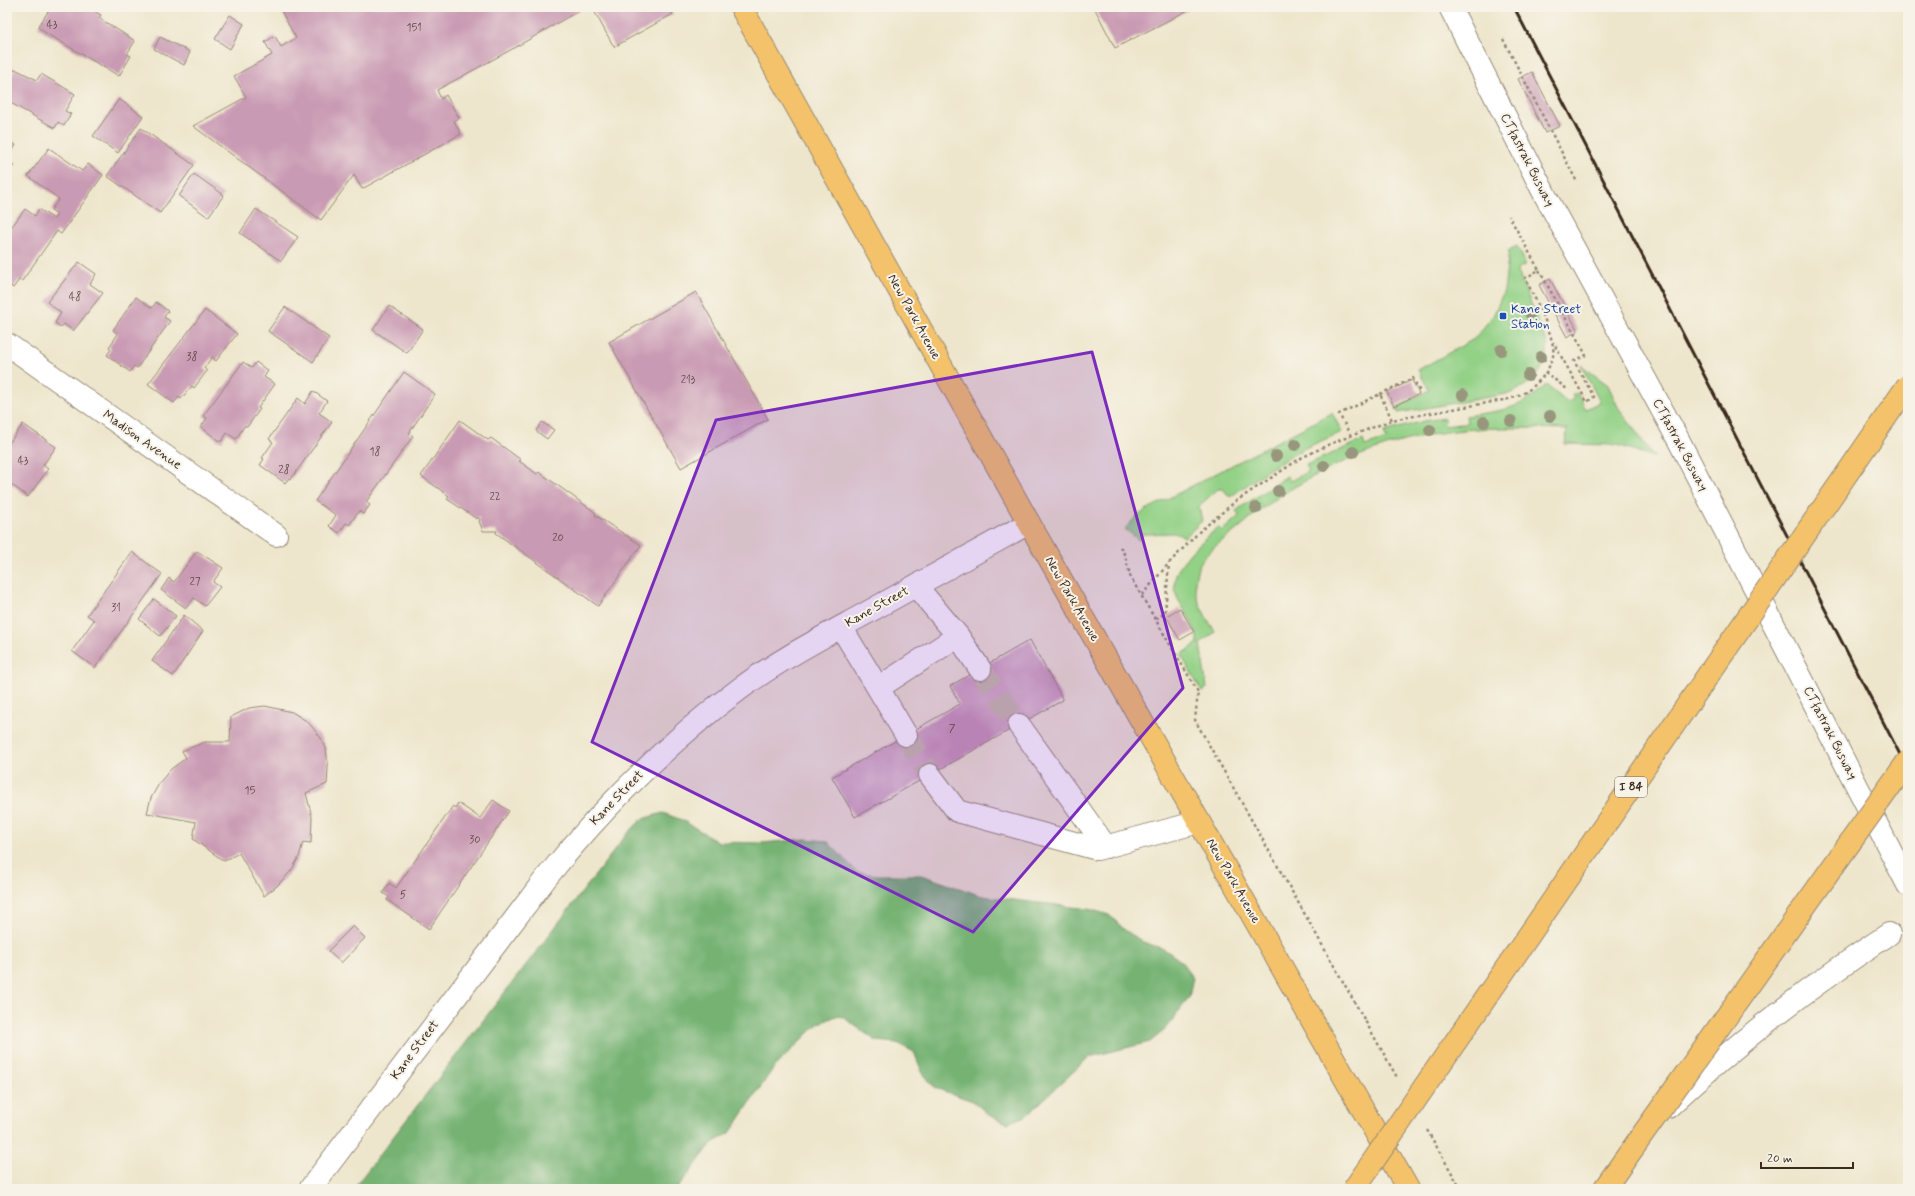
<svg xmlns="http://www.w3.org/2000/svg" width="1915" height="1196" viewBox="0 0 1915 1196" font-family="Mynerve,sans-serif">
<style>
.green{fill:#93d186;stroke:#677e52}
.forest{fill:#76b373;stroke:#586e48}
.building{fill:#c99ab3}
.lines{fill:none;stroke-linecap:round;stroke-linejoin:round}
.minor-tunnel{stroke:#cac0a9;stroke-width:22;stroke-dasharray:22 11;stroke-linecap:butt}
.minor-casing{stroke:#948875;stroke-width:24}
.major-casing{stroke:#948875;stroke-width:24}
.path{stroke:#948875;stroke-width:2.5;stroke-dasharray:3 3;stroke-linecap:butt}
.minor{stroke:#fff;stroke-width:22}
.major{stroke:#f4c26a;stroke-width:22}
.rail{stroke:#3b2a1e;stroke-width:3}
.highway-bridge-casing{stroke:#948875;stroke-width:24;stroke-linecap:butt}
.highway-bridge{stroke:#f4c26a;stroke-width:22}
.tree{fill:#98967b}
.marked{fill:#7b2cbf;fill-opacity:0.2;stroke:#7b2cbf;stroke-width:3;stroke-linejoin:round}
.transit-dot{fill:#1a4fb4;stroke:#f7f3e8;stroke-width:1.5}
.labels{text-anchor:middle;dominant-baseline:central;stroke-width:4;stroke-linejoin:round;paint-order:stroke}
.number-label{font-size:11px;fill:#5e4643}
.shield{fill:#f7f3e8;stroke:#73665b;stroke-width:1}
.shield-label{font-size:12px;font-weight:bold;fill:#3b2a1e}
.street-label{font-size:13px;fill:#3b2a1e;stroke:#f7f3e8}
.transit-label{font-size:13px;fill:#164399;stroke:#f7f3e8;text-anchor:start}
</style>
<rect width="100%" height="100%" fill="#f7f3e8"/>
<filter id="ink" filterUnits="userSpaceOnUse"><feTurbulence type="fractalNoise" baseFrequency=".025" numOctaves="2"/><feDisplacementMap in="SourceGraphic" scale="8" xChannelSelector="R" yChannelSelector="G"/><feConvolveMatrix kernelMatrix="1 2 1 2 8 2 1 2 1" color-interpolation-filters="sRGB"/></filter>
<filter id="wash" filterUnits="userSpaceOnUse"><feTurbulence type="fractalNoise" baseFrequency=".012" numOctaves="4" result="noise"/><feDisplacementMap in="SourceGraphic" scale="16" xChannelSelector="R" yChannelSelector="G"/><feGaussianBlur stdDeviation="0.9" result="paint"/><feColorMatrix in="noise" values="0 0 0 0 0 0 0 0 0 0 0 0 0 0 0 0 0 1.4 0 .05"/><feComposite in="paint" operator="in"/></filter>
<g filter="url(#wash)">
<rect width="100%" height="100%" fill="#eee6cc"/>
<path class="green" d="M1517 246 1526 264 1517 269 1547 343C1549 368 1533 382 1512 393L1398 413 1396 408 1429 390 1418 370 1474 339 1493 316 1504 291 1509 250Z
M1581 365 1608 385 1618 407 1654 457 1618 445 1565 444 1567 429C1525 428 1481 426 1440 433 1383 443 1325 466 1277 498 1262 508 1248 520 1234 532 1222 541 1201 555 1197 571 1190 595 1204 612 1215 632L1200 644 1207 688 1202 692 1181 655 1198 643C1196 626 1186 614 1178 599 1162 570 1201 544 1218 527L1222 531 1239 516 1236 511 1240 508 1287 476 1290 481 1309 471 1306 465 1363 440 1365 446 1386 439 1384 432 1424 421 1444 418 1445 426 1467 423 1466 416C1501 410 1519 411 1546 385L1567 402 1574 399 1572 395 1577 393 1586 409 1600 402Z
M1332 413 1342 432 1305 448 1268 470 1230 497 1223 489H1218L1201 504 1199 508 1202 521 1185 537 1174 533 1143 534 1139 540 1125 529 1134 519 1146 510Z"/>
<path class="forest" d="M663 813 682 820 719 842 762 843 806 839 827 841 857 872 878 875H921L982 896 1089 909 1109 915 1125 930 1143 942 1164 949 1181 961 1193 978 1189 997 1166 1029 1150 1042 1089 1057 1026 1116 1007 1123 989 1115 973 1101 935 1088 922 1072 914 1052 897 1043 876 1041 843 1017 836 1016 818 1024 774 1067 730 1133 712 1143 677 1189H353L627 834 642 819Z"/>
<g id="blocks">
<path class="building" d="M51 7H87L101 15 99 18 135 41 127 54 131 56 119 76 44 32V31L38 27Z
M279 7H585L516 47 437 90 441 99 446 95 459 118 454 121 461 134 362 189 354 175 321 220 193 126 246 97 234 76 272 55 265 42 275 36 281 47 296 38Z
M595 7H668L673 14 614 47 593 9Z
M1094 7H1194L1115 48Z
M230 15 244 24 230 49 215 39Z
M160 37 190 52 184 65 154 49Z
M15 69 37 80 41 74 75 94 65 111 71 114 64 126 58 122 55 128 7 101V84Z
M1532 72 1560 126 1545 133 1518 79Z
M119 99 143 116 118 153 93 136Z
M141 128 194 165 160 213 107 176Z
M7 139 16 145 7 158Z
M49 148 82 171 88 164 103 175 61 234 57 231 22 281 19 280 13 288 7 283V233L25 209 35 216 39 209 54 219 57 214 51 210 59 199 28 176Z
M7 160 14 165 7 175Z
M194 174 224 195 208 217 179 196Z
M256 209 298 237 281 261 240 233Z
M79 262 96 274 90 284 103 293 73 331 64 324 61 327 55 323 61 313 47 302Z
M1550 279 1578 331 1567 337 1539 285Z
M696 292 768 419 681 468 609 342Z
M136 297 152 308 156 302 168 311 164 317 170 321 137 368 134 366 130 372 107 355 111 349 109 347 118 334 113 330Z
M389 306 423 329 407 353 373 330Z
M285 307 329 338 313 362 268 331Z
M205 310 237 334 216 361 212 357 204 368 207 371 194 388 192 386 181 399 179 397 174 403 148 384Z
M243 362 252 368 256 362 268 371 264 377 275 384 258 408 260 409 247 427 245 425 236 439 227 433 222 441H219L201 427 207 418 203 416Z
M404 372 435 394 409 433 413 436 366 502 370 505 363 514 359 511 349 525 346 523 339 533 329 526 336 515 315 501Z
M1412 380 1419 394 1394 406 1387 392Z
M313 391 327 401 319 413 332 422 291 479 289 478 285 483 260 465 264 459 262 458 273 442 269 439 298 398 305 404Z
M460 420 488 440 491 438 521 460 519 461 537 474 539 472 596 513 595 515 641 545 598 606 496 533 497 531H483L479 521 480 519 478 517 477 519 447 499 449 496 421 476Z
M542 422 554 430 547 439 536 431Z
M23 424 56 447 43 465 48 469 28 497 7 481V446Z
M197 551 223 568 213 582 220 587 205 606 194 598 186 608 161 590 169 578 174 582Z
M132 552 162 574 95 668 72 651 94 620 87 615Z
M154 599 176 616 160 636 139 619Z
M1180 608 1194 632 1180 640 1166 616Z
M184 615 203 631 173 676 152 661Z
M1030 640 1063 700 855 817 832 777 960 704 950 686Z
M265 706 292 712 308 722 321 738 326 748 328 768 327 784 306 793 312 817 311 843 303 842 299 857 291 871 277 886 264 896 239 853 224 861 193 839 196 822 147 813 151 798 160 782 171 769 186 758 182 751 205 742H230L231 717 249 708Z
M493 800 509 811 429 929 387 900 389 897 383 893 389 883 396 888 453 806 455 808 458 803 480 818Z
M353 926 365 938 341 963 328 951Z"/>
</g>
</g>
<g filter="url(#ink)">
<use href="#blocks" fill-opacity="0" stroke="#948875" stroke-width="1"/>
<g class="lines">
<path class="minor-tunnel" d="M980 669 1019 725
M906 735 930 775"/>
<g class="minor-casing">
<path id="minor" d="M1450 7 1546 197 1679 441 1908 885
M7 344 276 535
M916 586 958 636 980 669
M841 627 878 688 958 636
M878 688 906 735
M1019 725 1106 847
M930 775 957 811 1097 849 1199 822
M1668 1107C1737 1042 1810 986 1889 934
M310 1189 546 878C604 807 667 742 741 688 779 660 821 638 861 616 917 585 973 554 1029 523"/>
</g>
<g class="major-casing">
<path id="major" d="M741 7 1029 523 1408 1189"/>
</g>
<path class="path" d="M1503 39 1577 182
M1539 270 1586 355 1574 361 1594 397 1587 402 1553 342
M1545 372 1567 389
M1380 394 1413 378 1420 392
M1351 436 1339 414 1380 394 1392 420
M1120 547C1127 556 1127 567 1131 578L1198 692 1195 720 1398 1079
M1142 595 1169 563 1200 531 1236 501 1301 458 1330 444 1392 420 1509 399C1523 395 1530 390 1540 380 1546 373 1551 365 1553 356 1557 339 1533 295 1525 278L1539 270 1509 216
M1156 619 1165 613 1169 563
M1427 1130 1461 1189"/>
<use href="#minor" class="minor"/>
<use href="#major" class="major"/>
<path class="rail" d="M1514 7 1908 770"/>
<g class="highway-bridge-casing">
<path id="highway-bridge" d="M1354 1189 1908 385
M1604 1189 1908 761"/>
</g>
<use href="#highway-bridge" class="highway-bridge"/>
</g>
<g class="tree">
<circle cx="1530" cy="313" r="6"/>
<circle cx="1501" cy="350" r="6"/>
<circle cx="1541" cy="357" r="6"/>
<circle cx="1528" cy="375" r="6"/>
<circle cx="1463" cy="395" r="6"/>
<circle cx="1550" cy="416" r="6"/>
<circle cx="1511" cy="421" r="6"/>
<circle cx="1484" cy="422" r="6"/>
<circle cx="1430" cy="430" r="6"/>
<circle cx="1295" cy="445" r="6"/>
<circle cx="1353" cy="452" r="6"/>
<circle cx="1276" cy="456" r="6"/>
<circle cx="1324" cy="466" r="6"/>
<circle cx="1278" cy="491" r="6"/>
<circle cx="1256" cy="508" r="6"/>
</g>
</g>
<path class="marked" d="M1092 352 1183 688 973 932 592 742 716 420Z"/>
<rect class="transit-dot" x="1499" y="312" width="8" height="8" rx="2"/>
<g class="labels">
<g class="number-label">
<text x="52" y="25">43</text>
<text x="414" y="28">151</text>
<text x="75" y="297">48</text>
<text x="192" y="357">38</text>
<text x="688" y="380">213</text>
<text x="375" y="452">18</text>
<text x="23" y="461">43</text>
<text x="284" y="470">28</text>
<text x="495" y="497">22</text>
<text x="558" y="538">20</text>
<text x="195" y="582">27</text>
<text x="116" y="608">31</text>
<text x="952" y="729">7</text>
<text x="250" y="791">15</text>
<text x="475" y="840">30</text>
<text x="403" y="895">5</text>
</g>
<rect class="shield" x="1615" y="777" width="32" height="20" rx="3"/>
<g class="shield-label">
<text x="1631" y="787">I 84</text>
</g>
<g class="street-label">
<text transform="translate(1527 160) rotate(63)">CTfastrak Busway</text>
<text transform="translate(914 317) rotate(61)">New Park Avenue</text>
<text transform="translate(142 440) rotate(35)">Madison Avenue</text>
<text transform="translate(1680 445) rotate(62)">CTfastrak Busway</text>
<text transform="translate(1072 599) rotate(60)">New Park Avenue</text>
<text transform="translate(877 607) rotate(-29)">Kane Street</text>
<text transform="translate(1830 733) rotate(63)">CTfastrak Busway</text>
<text transform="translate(617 798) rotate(-46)">Kane Street</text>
<text transform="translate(1233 881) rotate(60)">New Park Avenue</text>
<text transform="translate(415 1050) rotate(-53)">Kane Street</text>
</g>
<g class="transit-label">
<text x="1511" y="309">Kane Street<tspan x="1511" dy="15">Station</tspan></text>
</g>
</g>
<rect width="1915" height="1196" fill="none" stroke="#f7f3e8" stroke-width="24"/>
<path d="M1761 1162v6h92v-6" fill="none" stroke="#3b2a1e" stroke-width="2"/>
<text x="1767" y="1162" font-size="12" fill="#3b2a1e" stroke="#f7f3e8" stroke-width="3" paint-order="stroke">20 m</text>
</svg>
